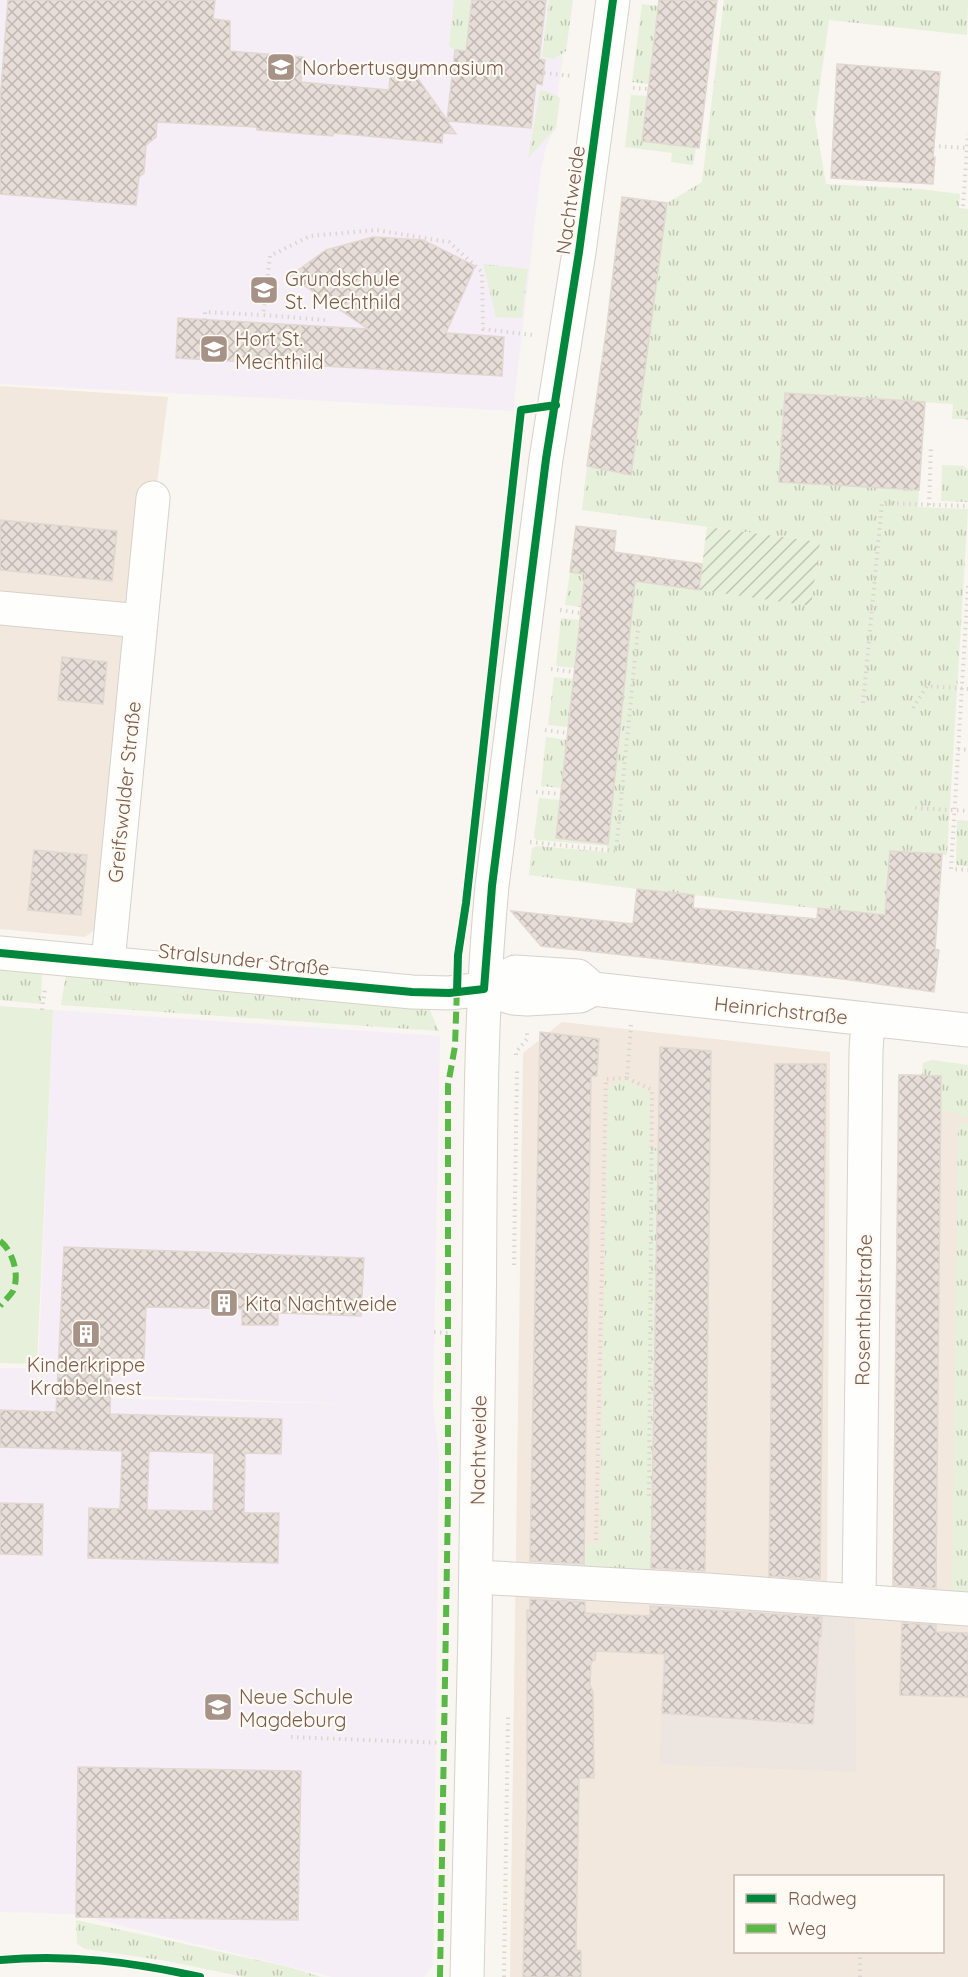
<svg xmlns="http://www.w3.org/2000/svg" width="968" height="1977" viewBox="0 0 968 1977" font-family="Quicksand,sans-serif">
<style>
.residential{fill:#f2e8de;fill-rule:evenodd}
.industrial{fill:#ede5e0}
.education{fill:#f6eef6}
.grass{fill:url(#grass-tufts)}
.park{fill:#e7f0db}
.garden{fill:url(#garden-furrows)}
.building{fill:url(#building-cross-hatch);stroke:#e2d8d2;stroke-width:1.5;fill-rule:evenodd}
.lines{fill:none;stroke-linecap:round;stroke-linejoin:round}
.minor-casing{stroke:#d7d1cb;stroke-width:35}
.path{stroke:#dcd5d0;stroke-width:4;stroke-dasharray:1.5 4.5;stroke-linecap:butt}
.minor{stroke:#fefefd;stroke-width:33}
.quiet{stroke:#58b947;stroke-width:6;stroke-dasharray:12 6;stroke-linecap:butt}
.cycleway-casing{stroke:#fffaf3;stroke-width:11}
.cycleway{stroke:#00873e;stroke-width:8}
.labels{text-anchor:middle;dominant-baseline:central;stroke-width:4.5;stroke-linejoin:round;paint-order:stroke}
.poi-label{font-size:20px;fill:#7a5c4d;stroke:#fffaf3;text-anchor:start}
.street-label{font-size:20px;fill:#7a5c4d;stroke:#fffaf3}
</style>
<defs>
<pattern id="grass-tufts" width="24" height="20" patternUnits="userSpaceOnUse" patternTransform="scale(1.5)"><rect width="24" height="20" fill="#e7f0db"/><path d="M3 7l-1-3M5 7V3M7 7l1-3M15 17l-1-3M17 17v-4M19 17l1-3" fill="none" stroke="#c0c6b4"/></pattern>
<pattern id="garden-furrows" width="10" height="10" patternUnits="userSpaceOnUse" patternTransform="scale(1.5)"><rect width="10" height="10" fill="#e7f0db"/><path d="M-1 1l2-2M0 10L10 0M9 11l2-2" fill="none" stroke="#c0c6b4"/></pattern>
<pattern id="building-cross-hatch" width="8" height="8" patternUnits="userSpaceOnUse" patternTransform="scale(1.5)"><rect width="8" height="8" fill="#e6ded7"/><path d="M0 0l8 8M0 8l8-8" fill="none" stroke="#bfb7b1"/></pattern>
</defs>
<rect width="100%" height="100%" fill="#f9f5f0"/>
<path class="residential" d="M0 386 168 397 100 926 85 937 0 929Z
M562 1022 830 1052 827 1609 892 1612 898 1074H925L968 1067V1977H510L523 1053ZM736 1876H942V1952H736Z"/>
<path class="industrial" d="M664 1596 855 1616 856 1772 660 1764Z"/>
<path class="education" d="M0 0H571L552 134 546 147 541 170 513 411 0 384Z
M53 1010 440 1036 433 1406 439 1454 433 1965 424 1977H332L73 1914 0 1912V1368H33L47 1397 360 1404 52 1393 38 1375Z"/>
<path class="grass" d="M454 0H472L466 51 455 50 449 46Z
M549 0H573L566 51 554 59 542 57Z
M724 0H968L967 35 829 20 815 120 826 184 920 189 960 194 959 208 968 209V419H952L953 404 785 393 780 482 919 490 918 507 968 509 947 855 890 851 885 917 878 915 637 889 529 875 532 848 537 846 607 852V846L537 840 534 837 539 798 560 800 633 594 583 589 581 607 565 605 570 572 811 605 820 542 582 510 587 466 631 475 667 203 702 182Z
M642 4 658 6 648 84 632 82Z
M540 90 549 92 560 98 556 128 528 158Z
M631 95 647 96 643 141 696 147 693 165 671 162 672 153 625 147Z
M483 264 528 269 522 318 496 317Z
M942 465 964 466 968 470V502L941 501Z
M561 618 579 620 574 668 556 666Z
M554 677 573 679 568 727 548 725Z
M546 737 567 740 561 788 541 786Z
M957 820 968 821V866L956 865Z
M0 967 42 972 41 1004 0 1000Z
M66 975 429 1008 439 1031 61 1005Z
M932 1060 968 1065V1117H959V1113L940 1111 941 1076 922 1075 923 1063Z
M616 1082H630L650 1092V1147L658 1149 651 1577 638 1569 584 1571V1544L597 1545 600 1542 608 1089Z
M958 1123H968V1593L952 1595Z
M76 1920 289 1967 321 1977H244L167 1961 85 1949 77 1944Z"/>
<path class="park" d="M0 1006 53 1010 37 1364 0 1363Z"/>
<path class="garden" d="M707 527 820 542 811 606 699 590Z"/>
<path class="building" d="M8 0H215L213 19 230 21V51L303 57 301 82 389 90 391 64 409 66 447 120 455 50 466 51 472 0H546L539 59 545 60 542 85 536 83 531 128 447 121 456 134 443 133 442 143 333 133V136L257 130 256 127 157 122 156 137 146 145 144 173 139 177 136 205 0 194V101Z
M659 0H717L699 148 642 141Z
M837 64 940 72 933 157H935L933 184 831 178Z
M622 197 667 203 631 475 587 466 607 325Z
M373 237 423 240 475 266 446 333 504 337 502 376 176 358 178 318 368 329 290 276 326 250Z
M785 393 925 402 919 490 779 482Z
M0 520 117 531 112 581 0 570Z
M576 526 616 531 614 552 702 564 699 590 635 581 608 844 556 838 585 574 570 572Z
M62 657 107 662 103 704 58 700Z
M34 850 87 855 81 915 28 910Z
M890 851 942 854 935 949 939 950 934 992 843 979 541 946 511 911 633 924 637 889 694 895 693 908 817 919 818 908 885 915Z
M540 1032 599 1039 597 1076H591L584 1564 530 1561Z
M660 1047 711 1051 705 1571 651 1568Z
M775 1064H826L820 1579 769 1576Z
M899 1075 941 1076 936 1588 893 1585Z
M64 1247 364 1258 361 1316 278 1313V1325H242V1309L146 1307 144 1359 111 1358 110 1414 282 1419 281 1454 245 1453 244 1513H279L278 1563 88 1558 89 1508 120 1509 122 1451 0 1447V1410L56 1412ZM149 1451 214 1453 213 1511 147 1510Z
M0 1503 43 1504 42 1555 0 1554Z
M530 1599 585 1602V1613L650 1616V1606L822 1617 821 1637H819L813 1724 662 1713 665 1654 596 1651 595 1660 591 1662 590 1685 593 1692 594 1778H579L576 1950 581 1951V1977H523L527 1817V1610H530Z
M902 1623 936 1625V1632L968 1633V1697L900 1695Z
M78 1767 301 1771 298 1920 76 1917Z"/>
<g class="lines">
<g class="minor-casing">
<path id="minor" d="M0 608 141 621
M0 953 412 992 449 993 484 989 515 972 578 976 593 989 968 1030
M108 962 153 498
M484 989 513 998 527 999 580 996 593 989
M477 1577 707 1590 968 1609
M859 1600 866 1051 868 1019
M467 1977C473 1761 477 1546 479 1330 481 1182 478 1033 492 886L546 459 579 252 613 0"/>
</g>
<path class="path" d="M544 73 572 76
M633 88 648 89
M933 146 967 148
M963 206 968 134
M205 320V312L263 315
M325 320 263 315 270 256 310 236 376 230 449 242 482 272 483 329 533 335
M968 412V421
M929 505 931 446
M968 586 951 869 968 870
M560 610 580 613
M551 669 574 672
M863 703 882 503 968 506
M913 708 927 686 968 689
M545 730 567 733
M958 749 968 750
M536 792 561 794
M915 808 968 811
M530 842 616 851 639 618
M42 1010 45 988
M516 1055V1052L527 1039V1031
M627 1078 652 1090 649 1496
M514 1265 517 1069
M434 1332 448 1333
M596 1540 606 1079 627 1078 631 1025
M291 1737 441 1743
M504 1977 508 1717
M860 1977V1952"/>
<use href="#minor" class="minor"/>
<path class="quiet" d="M0 1241C13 1251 20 1275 13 1291 10 1296 4 1301 0 1306
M440 1977 448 1501V1085L455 1046 457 988"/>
<g class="cycleway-casing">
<path id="cycleway" d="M0 953 412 992 449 993 484 989 492 886 546 459 579 252 613 0
M457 992 458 955 466 903 521 410 556 405
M0 1960C69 1954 133 1962 200 1977"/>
</g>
<use href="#cycleway" class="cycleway"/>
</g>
<defs>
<g id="school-square" transform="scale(1.5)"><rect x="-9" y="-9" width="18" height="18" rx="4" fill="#a69286" stroke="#fffaf3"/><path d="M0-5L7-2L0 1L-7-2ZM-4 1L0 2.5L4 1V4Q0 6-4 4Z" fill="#fff"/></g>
<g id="building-square" transform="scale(1.5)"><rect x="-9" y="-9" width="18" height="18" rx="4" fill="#a69286" stroke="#fffaf3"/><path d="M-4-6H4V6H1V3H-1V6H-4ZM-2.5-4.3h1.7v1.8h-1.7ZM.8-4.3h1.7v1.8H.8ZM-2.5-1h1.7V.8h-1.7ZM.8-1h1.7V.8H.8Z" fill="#fff"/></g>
</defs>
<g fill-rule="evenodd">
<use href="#school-square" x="281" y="67"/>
<use href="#school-square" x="264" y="290"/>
<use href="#school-square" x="214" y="349"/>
<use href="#building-square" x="224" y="1303"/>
<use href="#building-square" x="86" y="1334"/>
<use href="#school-square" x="218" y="1707"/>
</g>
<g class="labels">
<g class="poi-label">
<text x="302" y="67">Norbertusgymnasium</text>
<text x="285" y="278">Grundschule<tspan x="285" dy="23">St. Mechthild</tspan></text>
<text x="235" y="338">Hort St.<tspan x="235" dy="23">Mechthild</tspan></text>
<text x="245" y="1303">Kita Nachtweide</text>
<text x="86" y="1364" text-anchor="middle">Kinderkrippe<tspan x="86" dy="23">Krabbelnest</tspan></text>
<text x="239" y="1696">Neue Schule<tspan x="239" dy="23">Magdeburg</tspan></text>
</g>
<g class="street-label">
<text transform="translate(570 200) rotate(-82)">Nachtweide</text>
<text transform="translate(124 792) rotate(-84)">Greifswalder Straße</text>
<text transform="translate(244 959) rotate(6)">Stralsunder Straße</text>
<text transform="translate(781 1010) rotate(6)">Heinrichstraße</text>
<text transform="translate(863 1310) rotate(-89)">Rosenthalstraße</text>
<text transform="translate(478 1450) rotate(-89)">Nachtweide</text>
</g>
</g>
<rect x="734" y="1875" width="210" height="78" fill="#fffaf3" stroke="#cabbb1" stroke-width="1.5"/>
<rect x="746" y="1894" width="30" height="9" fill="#00873e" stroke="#cabbb1" stroke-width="1.5"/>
<text x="788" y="1905" font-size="18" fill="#7a5c4d">Radweg</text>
<rect x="746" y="1924" width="30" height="9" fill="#58b947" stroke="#cabbb1" stroke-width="1.5"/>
<text x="788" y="1935" font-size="18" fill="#7a5c4d">Weg</text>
</svg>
